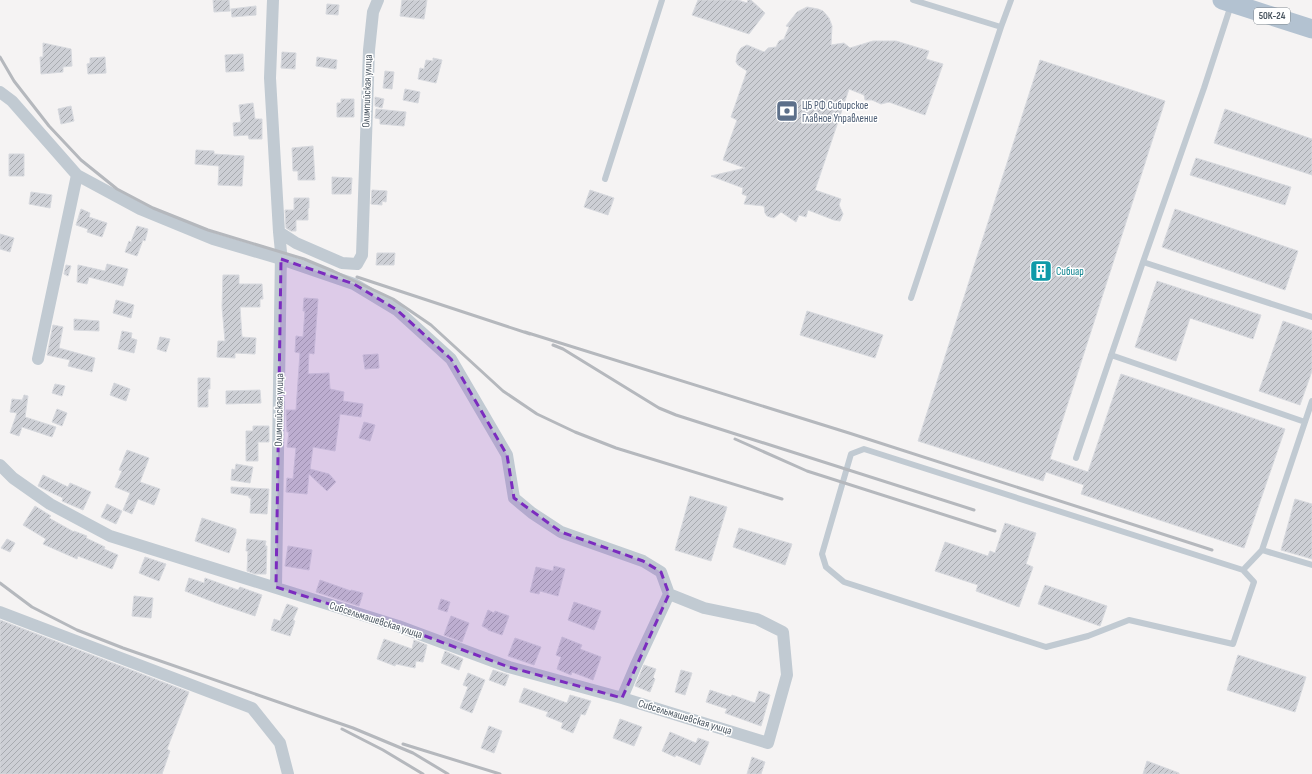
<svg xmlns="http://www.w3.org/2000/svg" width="1312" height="774" viewBox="0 0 1312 774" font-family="'Sofia Sans Condensed',sans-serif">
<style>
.building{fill:url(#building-hatch);stroke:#d7d9de}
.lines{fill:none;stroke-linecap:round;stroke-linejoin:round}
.service{stroke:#c1cad2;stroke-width:6}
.minor{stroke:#c1cad2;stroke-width:12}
.primary{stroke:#b3c2d1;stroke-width:19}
.rail{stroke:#b5b8bd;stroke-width:3}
.marked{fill:#7b2cbf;fill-opacity:0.2;stroke:#7b2cbf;stroke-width:3;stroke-dasharray:8 5;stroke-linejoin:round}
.labels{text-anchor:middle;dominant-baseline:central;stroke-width:3;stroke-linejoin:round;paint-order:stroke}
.shield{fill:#fff;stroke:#808990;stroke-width:1}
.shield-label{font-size:10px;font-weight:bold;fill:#4a5661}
.street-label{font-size:11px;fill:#4a5661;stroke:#fff}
.service-label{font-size:11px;fill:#4e5e75;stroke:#fff;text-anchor:start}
.culture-label{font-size:11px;fill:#0d838f;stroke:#fff;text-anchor:start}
</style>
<defs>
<pattern id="building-hatch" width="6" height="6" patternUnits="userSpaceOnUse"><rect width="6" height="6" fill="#cdcfd5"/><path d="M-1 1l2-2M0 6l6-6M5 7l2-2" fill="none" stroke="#a8abb0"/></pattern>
</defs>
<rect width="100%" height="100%" fill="#f5f3f3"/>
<path class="building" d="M213 0H229L230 11 214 12Z
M402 0H427L424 19 400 16Z
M698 0H738L747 3 748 0H751L765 13 749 34 692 15Z
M327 4 339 5 338 15 326 14Z
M256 6V15L232 17 231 9Z
M807 7 818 9 823 11 829 18 832 26 831 45 844 43 850 48 873 41H896L929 51 926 59 943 64 925 115 889 102 881 104 872 100H865L864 95 849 89 815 190 841 199 839 205 843 214 840 221 834 220 808 210 806 217 799 215 796 222 781 212 774 218 770 217 767 216 765 213 764 206 744 204 747 196 742 194 743 188 711 176 745 168 723 160 737 120 731 117 747 71 738 65 736 62 737 55 739 51 741 48 747 45 764 52 768 48 776 47 779 41 784 39 789 27 786 26 797 12Z
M43 43 71 49 72 66 63 67V72L41 74 40 57H43Z
M282 52 296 53 295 69 281 68Z
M243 54 244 71 226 72 225 55Z
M105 57 106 73 88 74 87 64 90 63V58Z
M317 57 337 60 336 69 316 66Z
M433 58 442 60 436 83 418 79 420 68 424 69 426 60 433 61Z
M1040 60 1165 101 1050 459 1088 472 1121 374 1285 429 1244 548 1081 494 1084 485 1046 472 1043 481 918 441Z
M385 71 394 72 392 89 383 88Z
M405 89 420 92 418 103 403 100Z
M375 97 384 99 382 108 375 106Z
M341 99H354V117H337V103H341Z
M253 103 255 119H262V139H249L248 135 234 136 233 123 241 122 239 105Z
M71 106 74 121 61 124 58 109Z
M376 109 406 112 404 126 380 124V119L375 118Z
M1225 109 1312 139V175L1214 143Z
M313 146 315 180H298V171H293L292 148Z
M196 150 214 151V154L244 156 242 186 218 185 219 166 195 164Z
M9 154H24V176H9Z
M1196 158 1291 187 1285 205 1190 175Z
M332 177 352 178 351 194H332Z
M372 190 387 191 386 202 382 201V205L371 204Z
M590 190 614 198 608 215 584 207Z
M31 192 52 195 50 208 29 204Z
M294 198H309V208H308V220H296V231H291L286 228 285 210H294Z
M81 209 90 213 89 217 107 223 102 237 87 232 88 229 76 225Z
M1175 209 1298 251 1285 290 1162 247Z
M137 226 148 229 145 241 143 240 137 256 125 252 129 241 131 242Z
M0 234 14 238 10 252 0 249Z
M377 253H395L394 265H376Z
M107 264 128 269 123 286 89 277 87 284 77 282 78 265 105 271Z
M66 265 71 266 68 276 64 274Z
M223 275H239V284H262L263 299H260V307H240L242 337 256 338 255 354 235 353V358L217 357 218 341H225L222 307Z
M1157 281 1261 315 1253 339 1190 318 1176 361 1135 347Z
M304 298 318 299 314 354 309 353 308 374 329 373 330 389 344 392 343 401 363 404 361 417 340 414 335 451 313 447 310 469 329 474 336 482 327 491 309 474 307 494 286 492 287 478 293 479 296 448 287 447 289 432H287L286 410H296L300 353 295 352 296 336 303 337 305 311H303Z
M116 300 134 305 131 318 113 313Z
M807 311 883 335 875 358 800 335Z
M74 319 99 321V331L74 330Z
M1283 321 1312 331V371L1300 405 1259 391Z
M53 325 63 327 59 348 95 358 92 372 68 366 70 360 47 355Z
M122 331 132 333 131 338 137 340 134 353 118 349Z
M160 337 170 339 166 352 157 349Z
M378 354 379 368 365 369 363 355Z
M198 378H210V389H208V407H198Z
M114 383 130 389 126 401 110 395Z
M55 384 65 386 62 396 52 393Z
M260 390 261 403 226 404V391Z
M24 395 28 396 25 417 56 427 52 437 22 427 19 436 10 433 17 413 10 412 12 399 22 400V401Z
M57 409 67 413 62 426 52 422Z
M364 422 375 425 370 441 359 438Z
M253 426H269V442H258V461H246V431H253Z
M127 450 149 458 140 482 160 489 154 505 138 499 132 514 123 510 130 493 115 487 122 471 119 470Z
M236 464 253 467 250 483 231 480 232 469 235 470Z
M43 475 68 487 70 483 91 492 83 510 62 501 63 498 38 486Z
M231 487 269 489 267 514 250 513 251 498H249V496L231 493Z
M690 496 727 507 711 561 675 550Z
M1295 499 1312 504V559L1281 550Z
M107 504 122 511 116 524 101 517Z
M35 506 51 516 49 518 74 532V531L87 536 86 538 105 547 104 549 118 555 112 569 78 556 77 559 43 544 46 539 23 525Z
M202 518 236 529V533L229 553 195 541Z
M1005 523 1036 533 1026 564 1033 567 1019 607 976 591 978 585 935 571 945 542 988 556 990 551 995 553Z
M739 528 792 544 785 565 733 547Z
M7 539 15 543 10 552 1 548Z
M247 539 266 541 265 546H267L266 574H255L247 571 248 551H246Z
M288 546 312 550 309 570 285 566Z
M145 557 166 564 159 581 139 573Z
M554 566 565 569 558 596 540 591 539 594 530 592 536 567 553 571Z
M189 578 204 583 205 578 238 590 240 587 262 595 255 616 216 603 185 591Z
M320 580 351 591V590L363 593 359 606 316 592Z
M1045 585 1107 606 1100 626 1038 604Z
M134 596 153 598 151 618 132 616Z
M441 599 450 602 447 612 438 609Z
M574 602 601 611 594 630 568 620Z
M287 604 298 608 293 620 295 621 290 636 271 630 274 619 280 621Z
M488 610 494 613 495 611 509 616 502 635 488 630V629L482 626Z
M451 616 469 623 462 642 444 635Z
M0 620 189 692 167 749 170 751 162 774H0Z
M562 637 582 645 580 649 601 657 593 680 572 672 571 675 557 669 561 657 556 655Z
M515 638 541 647 534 665 508 656Z
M384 639 412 649 414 640 427 645 423 662 416 661 415 668 396 664 395 666 377 659Z
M445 651 463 659 459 670 441 663Z
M1238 655 1306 677 1295 712 1227 690Z
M644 665 656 669 653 677 655 679 650 692 635 686Z
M493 670 509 675 505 686 489 680Z
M681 670 692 673 685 695 675 692Z
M468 673 485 680 472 713 460 708 468 687 463 685Z
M524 688 567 703 570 695 591 701 585 715 581 714 573 733 561 728 563 723 546 716 548 712 519 702Z
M710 690 731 697 732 695 755 703 759 691 770 695 761 726 725 713 727 709 706 702Z
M620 719 642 727 634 746 613 738Z
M489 726 502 731 494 753 481 748Z
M670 732 696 743 698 738 709 742 700 765 676 755 675 757 662 751Z
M752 757 765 762 761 774H747Z
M1147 761 1179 773V774H1143Z"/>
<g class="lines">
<path class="service" d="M913 0 1001 27
M605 179 662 0
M1143 262 1312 317
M911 298 1001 27 1011 0
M1111 355 1305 422
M1076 458 1143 262 1204 88 1231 5
M1262 550 1312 565
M1243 570 1254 582 1233 644 1129 620 1088 636 1046 647 844 582 826 567 822 554 851 454 864 449 1243 570 1262 550 1312 401"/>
<path class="minor" d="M273 0 270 78 279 232 281 252 276 587
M0 92 12 101 77 175 38 359
M279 232 296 243 342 263 357 264 362 255 369 50 373 12 378 0
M0 465 13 478 50 504 110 536 398 626 509 667 622 698 768 743 787 675 783 632 757 619 704 608 669 594 661 572 643 561 561 532 532 513 514 498 507 455 451 359 397 310 354 284 281 259 213 239 140 209 77 175
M0 612 252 708 280 743 288 774
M622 698 636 665 669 594"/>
<path class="primary" d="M1222 0 1312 29"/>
<path class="rail" d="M0 57 14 81 49 126 81 160 117 189 153 208 208 230 304 259 333 271 393 299 431 325 503 391 537 414 575 432 616 448 782 499
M357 277 530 334
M525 332 849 433 1212 550
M553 345 563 349 659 408 676 415 974 510
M735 439 807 471 995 531
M0 583 32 607 77 630 123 648 353 728 413 753 448 774
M342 729 383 750 423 774
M403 744 500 774"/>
</g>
<path class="marked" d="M281 259 354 284 397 310 451 359 507 455 514 498 561 532 643 561 661 572 669 594 622 698 509 667 398 626 276 587Z"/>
<defs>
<g id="bank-square" transform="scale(1.15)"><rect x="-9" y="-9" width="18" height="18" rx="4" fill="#5c6f8a" stroke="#fff"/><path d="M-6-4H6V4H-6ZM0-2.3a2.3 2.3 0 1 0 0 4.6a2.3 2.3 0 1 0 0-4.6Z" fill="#fff"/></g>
<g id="building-square" transform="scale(1.15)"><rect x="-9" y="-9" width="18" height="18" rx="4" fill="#0f9aa8" stroke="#fff"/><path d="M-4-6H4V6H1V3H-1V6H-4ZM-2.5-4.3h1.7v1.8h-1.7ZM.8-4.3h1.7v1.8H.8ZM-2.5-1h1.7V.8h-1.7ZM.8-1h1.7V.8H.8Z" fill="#fff"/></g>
</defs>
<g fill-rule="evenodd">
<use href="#bank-square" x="787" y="111"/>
<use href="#building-square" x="1041" y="271"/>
</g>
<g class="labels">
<rect class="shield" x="1254" y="8" width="36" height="16" rx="3"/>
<g class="shield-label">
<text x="1272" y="16">50К-24</text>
</g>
<g class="street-label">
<text transform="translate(367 91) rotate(-88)">Олимпийская улица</text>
<text transform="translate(279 410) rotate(-89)">Олимпийская улица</text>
<text transform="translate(376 620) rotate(18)">Сибсельмашевская улица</text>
<text transform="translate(685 717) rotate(17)">Сибсельмашевская улица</text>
</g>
<g class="service-label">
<text x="802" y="105">ЦБ РФ Сибирское<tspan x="802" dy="13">Главное Управление</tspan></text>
</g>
<g class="culture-label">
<text x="1056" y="271">Сибиар</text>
</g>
</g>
</svg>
